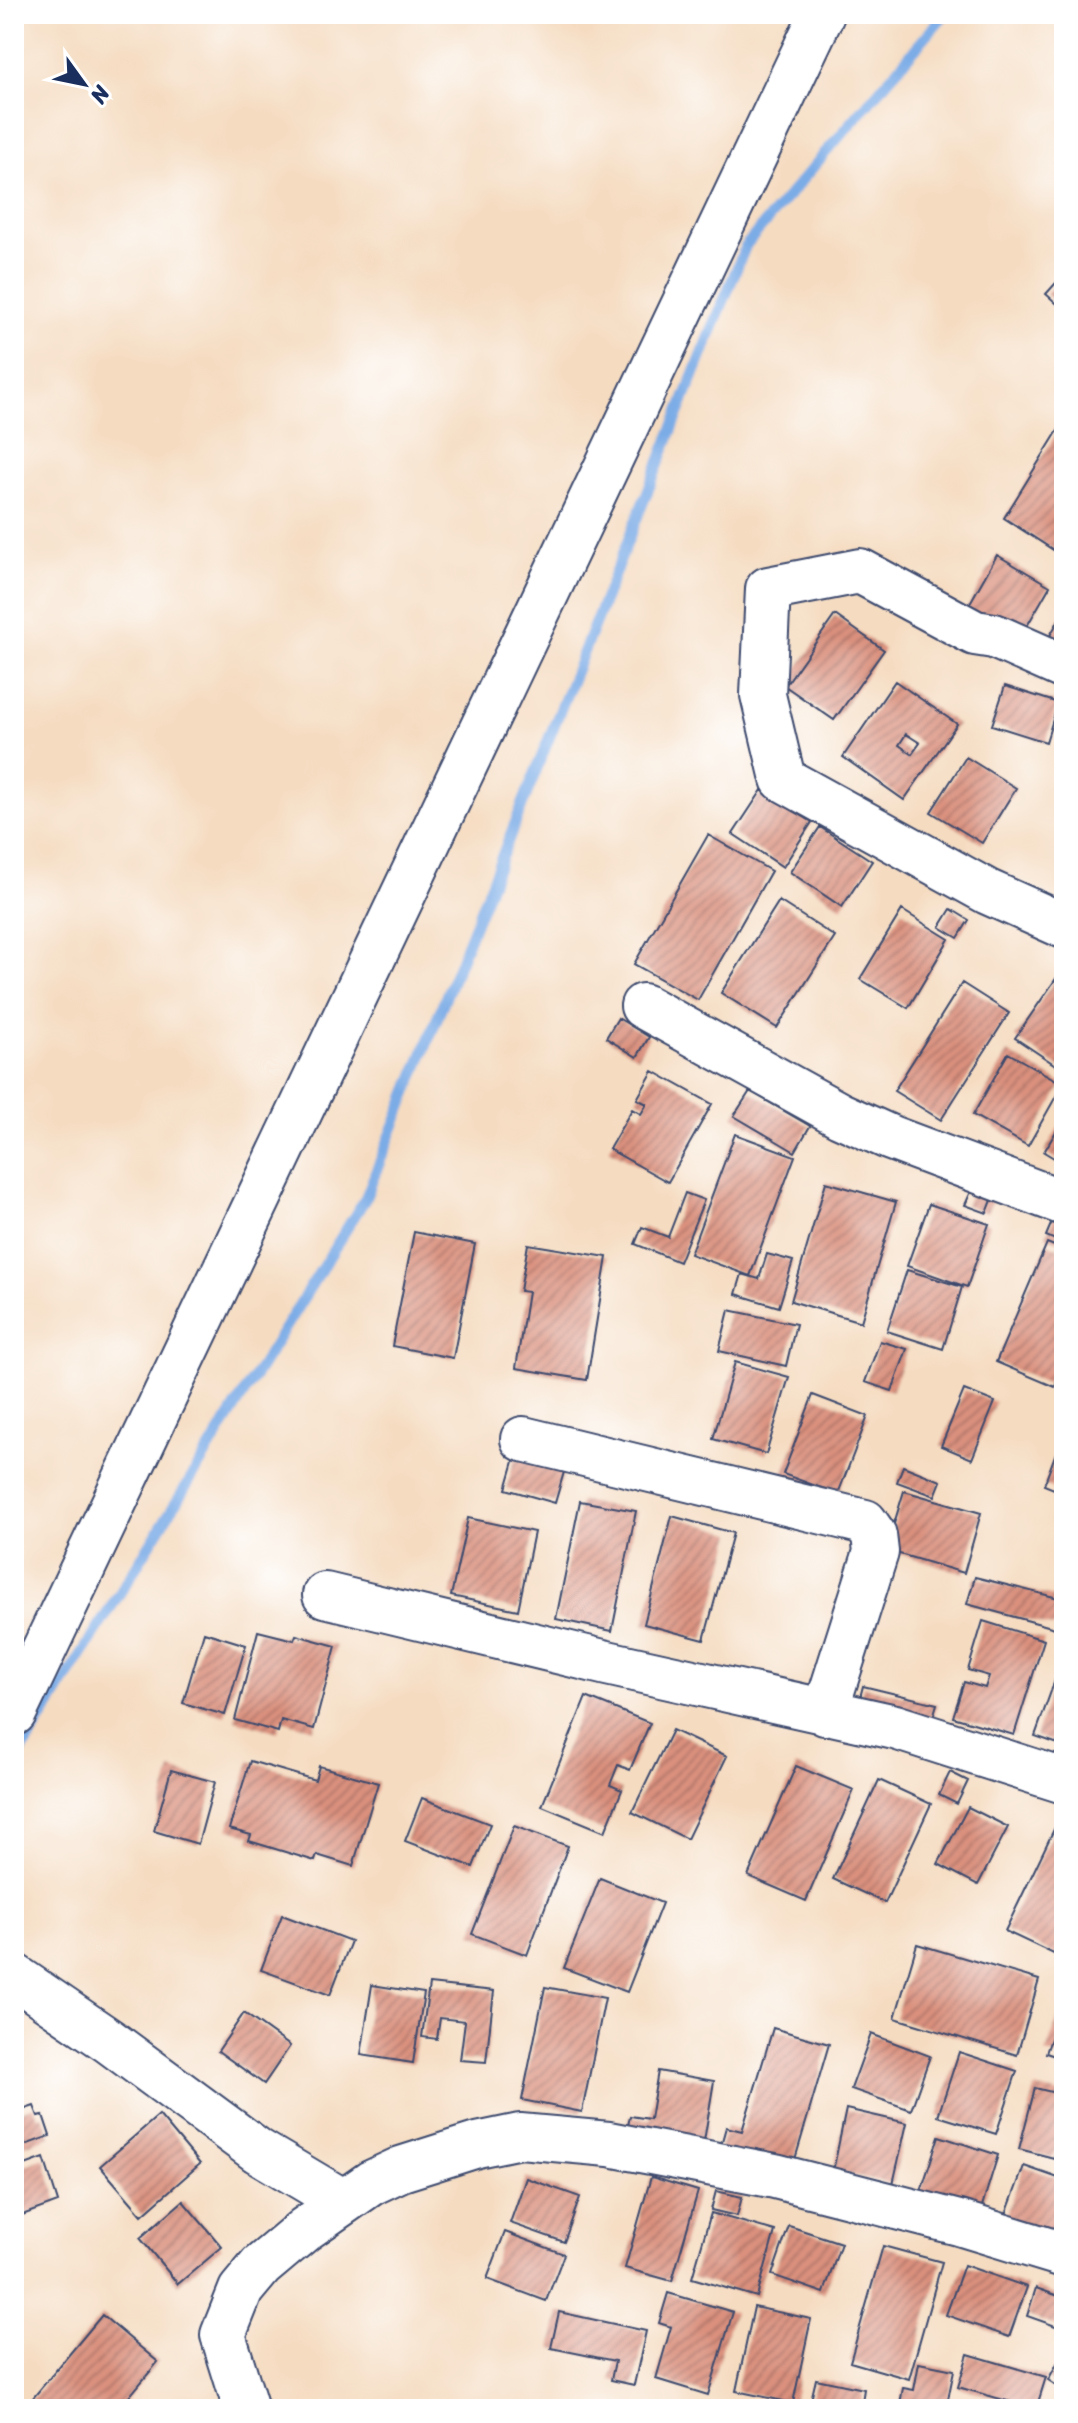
<svg xmlns="http://www.w3.org/2000/svg" width="1078" height="2423" viewBox="0 0 1078 2423" font-family="Sriracha,sans-serif">
<style>
.lines{fill:none;stroke-linecap:round;stroke-linejoin:round}
.stream{stroke:#7bace6;stroke-width:11}
.building{fill:url(#building-hatch);fill-rule:evenodd}
.minor-casing{stroke:#3c496d;stroke-width:48}
.minor{stroke:#fff;stroke-width:44}
</style>
<defs>
<pattern id="building-hatch" width="6" height="6" patternUnits="userSpaceOnUse" patternTransform="scale(2)"><rect width="6" height="6" fill="#da907d"/><path d="M-1 1l2-2M0 6l6-6M5 7l2-2" fill="none" stroke="#b0766a"/></pattern>
</defs>
<rect width="100%" height="100%" fill="#fff"/>
<filter id="ink" filterUnits="userSpaceOnUse"><feTurbulence type="fractalNoise" baseFrequency=".0125" numOctaves="2"/><feDisplacementMap in="SourceGraphic" scale="16" xChannelSelector="R" yChannelSelector="G"/><feConvolveMatrix kernelMatrix="1 2 1 2 8 2 1 2 1" color-interpolation-filters="sRGB"/></filter>
<filter id="wash" filterUnits="userSpaceOnUse"><feTurbulence type="fractalNoise" baseFrequency=".006" numOctaves="4" result="noise"/><feDisplacementMap in="SourceGraphic" scale="32" xChannelSelector="R" yChannelSelector="G"/><feGaussianBlur stdDeviation="1.8" result="paint"/><feColorMatrix in="noise" values="0 0 0 0 0 0 0 0 0 0 0 0 0 0 0 0 0 1.4 0 .05"/><feComposite in="paint" operator="in"/></filter>
<g filter="url(#wash)">
<rect width="100%" height="100%" fill="#f5dcc1"/>
<g class="lines">
<path class="stream" d="M14 1763 365 1199 746 245 945 14"/>
</g>
<g id="blocks">
<path class="building" d="M1064 274V310L1046 294Z
M1064 421V537L1055 551 1004 518Z
M997 555 1050 586 1019 640 966 610Z
M1064 611V648L1048 639Z
M835 615 884 650 834 720 785 686Z
M895 681 957 724 904 800 843 757ZM906 734 920 743 912 754 899 745Z
M1005 686 1058 703 1046 742 992 725Z
M966 757 1016 788 982 843 931 812Z
M762 790 812 822 783 867 733 834Z
M820 827 872 861 842 907 790 872Z
M708 835 771 871 698 1000 634 964Z
M779 901 835 937 777 1028 721 993Z
M951 909 969 920 958 938 940 927Z
M902 910 949 939 908 1008 860 979Z
M1064 967V1068L1063 1070 1015 1038Z
M962 983 1009 1013 941 1120 894 1091Z
M618 1018 649 1037 637 1057 606 1038Z
M1008 1053 1063 1084 1028 1146 973 1115Z
M653 1071 712 1104 668 1182 609 1149 632 1109 641 1114 647 1104 637 1099Z
M750 1091 810 1126 795 1152 734 1116Z
M1064 1118V1164L1044 1152Z
M735 1134 795 1156 750 1276 690 1254Z
M826 1182 896 1202 861 1322 791 1301Z
M973 1187 994 1195 987 1213 965 1205Z
M685 1193 704 1200 679 1262 635 1244 642 1227 668 1237Z
M929 1204 989 1224 967 1287 907 1266Z
M1054 1217 1064 1221V1232L1060 1242 1046 1236Z
M414 1232 475 1244 453 1358 392 1346Z
M1047 1243 1064 1250V1365L1055 1387 996 1362Z
M528 1244 607 1257 587 1380 516 1368 528 1292 520 1291Z
M767 1254 793 1261 779 1307 736 1294 742 1274 759 1279Z
M907 1270 962 1287 943 1349 887 1331Z
M729 1310 796 1324 786 1366 719 1351Z
M880 1341 907 1349 892 1391 865 1382Z
M735 1362 789 1377 766 1454 713 1439Z
M964 1390 995 1402 972 1459 941 1446Z
M813 1395 868 1416 838 1494 783 1474Z
M1064 1431V1493L1044 1485Z
M515 1458 564 1472 555 1503 506 1489Z
M903 1466 941 1481 935 1496 897 1482Z
M904 1491 981 1513 964 1573 886 1550Z
M580 1501 636 1511 612 1631 556 1619Z
M672 1516 733 1533 704 1640 644 1624Z
M468 1518 534 1532 518 1610 451 1596Z
M975 1577 1062 1599 1055 1628 967 1604Z
M983 1621 1044 1640 1014 1735 953 1717 964 1682 985 1688 989 1676 968 1670Z
M258 1631 294 1640 296 1635 336 1646 314 1729 281 1720 278 1732 235 1720Z
M204 1632 246 1645 225 1715 183 1703Z
M1064 1655V1746L1035 1736Z
M863 1686 937 1704 931 1724 858 1705Z
M586 1697 650 1723 630 1770 618 1765 610 1785 622 1790 605 1832 542 1806Z
M672 1730 727 1756 687 1839 632 1812Z
M250 1761 315 1780 319 1766 378 1783 353 1866 317 1855 315 1861 249 1841 251 1835 229 1829Z
M796 1766 854 1790 806 1901 748 1876Z
M171 1770 215 1782 198 1844 154 1831Z
M950 1772 968 1781 957 1804 939 1795Z
M879 1780 931 1804 885 1903 833 1879Z
M422 1798 490 1824 473 1867 405 1841Z
M968 1807 1008 1827 978 1885 938 1864Z
M1057 1823 1064 1826 1062 1958 1005 1931Z
M514 1826 568 1846 527 1955 472 1934Z
M600 1878 662 1903 627 1992 564 1968Z
M282 1915 351 1941 330 1995 261 1970Z
M917 1944 1039 1980 1017 2055 895 2018Z
M429 1984 494 1991 486 2062 460 2060 465 2021 440 2018 437 2039 422 2037Z
M372 1985 424 1993 413 2063 361 2055Z
M545 1987 605 1998 582 2112 522 2100Z
M1064 2002V2059L1046 2053Z
M244 2013 290 2046 264 2084 218 2051Z
M773 2028 829 2044 791 2173 719 2152 726 2127 742 2131Z
M871 2034 930 2056 911 2110 851 2089Z
M959 2052 1017 2071 996 2134 938 2116Z
M658 2071 714 2081 702 2153 625 2140 630 2116 650 2119Z
M1035 2088 1064 2095V2117L1054 2158 1019 2149Z
M34 2106 38 2116 43 2115 50 2136 14 2149V2113Z
M846 2109 907 2123 893 2184 833 2171Z
M159 2115 200 2164 142 2215 100 2166Z
M939 2136 998 2155 978 2219 918 2200Z
M44 2158 58 2202 14 2218V2169Z
M1024 2166 1064 2180V2250L1001 2228Z
M651 2177 698 2191 672 2281 625 2268Z
M526 2178 580 2197 564 2242 510 2223Z
M716 2191 742 2197 737 2216 711 2210Z
M183 2201 222 2247 178 2284 140 2238Z
M711 2213 775 2231 757 2297 692 2278Z
M789 2226 841 2243 824 2293 772 2275Z
M505 2232 564 2254 546 2301 487 2279Z
M883 2246 942 2262 909 2379 850 2362Z
M964 2265 1027 2287 1009 2337 946 2315Z
M1036 2288 1064 2298V2329L1027 2316Z
M668 2293 733 2312 708 2395 656 2379 671 2327 659 2323Z
M754 2307 811 2319 793 2403 736 2391Z
M559 2312 646 2331 634 2385 611 2380 615 2361 551 2348Z
M102 2315 158 2362 119 2409H32L27 2405Z
M1064 2351V2386L1062 2389 1048 2380Z
M968 2354 1046 2377 1036 2409 958 2387Z
M919 2363 954 2370 946 2409H899L903 2388 914 2390Z
M816 2379 864 2389 861 2409H809Z"/>
</g>
</g>
<g filter="url(#ink)">
<use href="#blocks" fill-opacity="0" stroke="#3c496d" stroke-width="2"/>
<g class="lines">
<g class="minor-casing">
<path id="minor" d="M1064 667 994 636 975 633 860 571 768 589 763 695 783 779 988 892 1064 926
M643 1006 840 1115 891 1138 1064 1203
M523 1439 865 1522 874 1535 876 1552 825 1713
M325 1595 607 1663 895 1727 1064 1781
M14 1713 822 14
M14 1976 109 2041 258 2151 342 2201
M246 2409 223 2335 241 2290 261 2266 305 2229 371 2183 401 2169 477 2145 520 2136 609 2144 775 2176 959 2223 1064 2255"/>
</g>
<use href="#minor" class="minor"/>
</g>
</g>
<rect width="1078" height="2423" fill="none" stroke="#fff" stroke-width="48"/>
<g transform="translate(84 84) rotate(123)" stroke="#ffffff" stroke-width="6" paint-order="stroke">
<path d="M0-6L14 30L0 20L-14 30Z" fill="#1b2f5e"/>
<text y="-12" font-size="22" font-weight="bold" text-anchor="middle" fill="#1b2f5e">N</text>
</g>
</svg>
